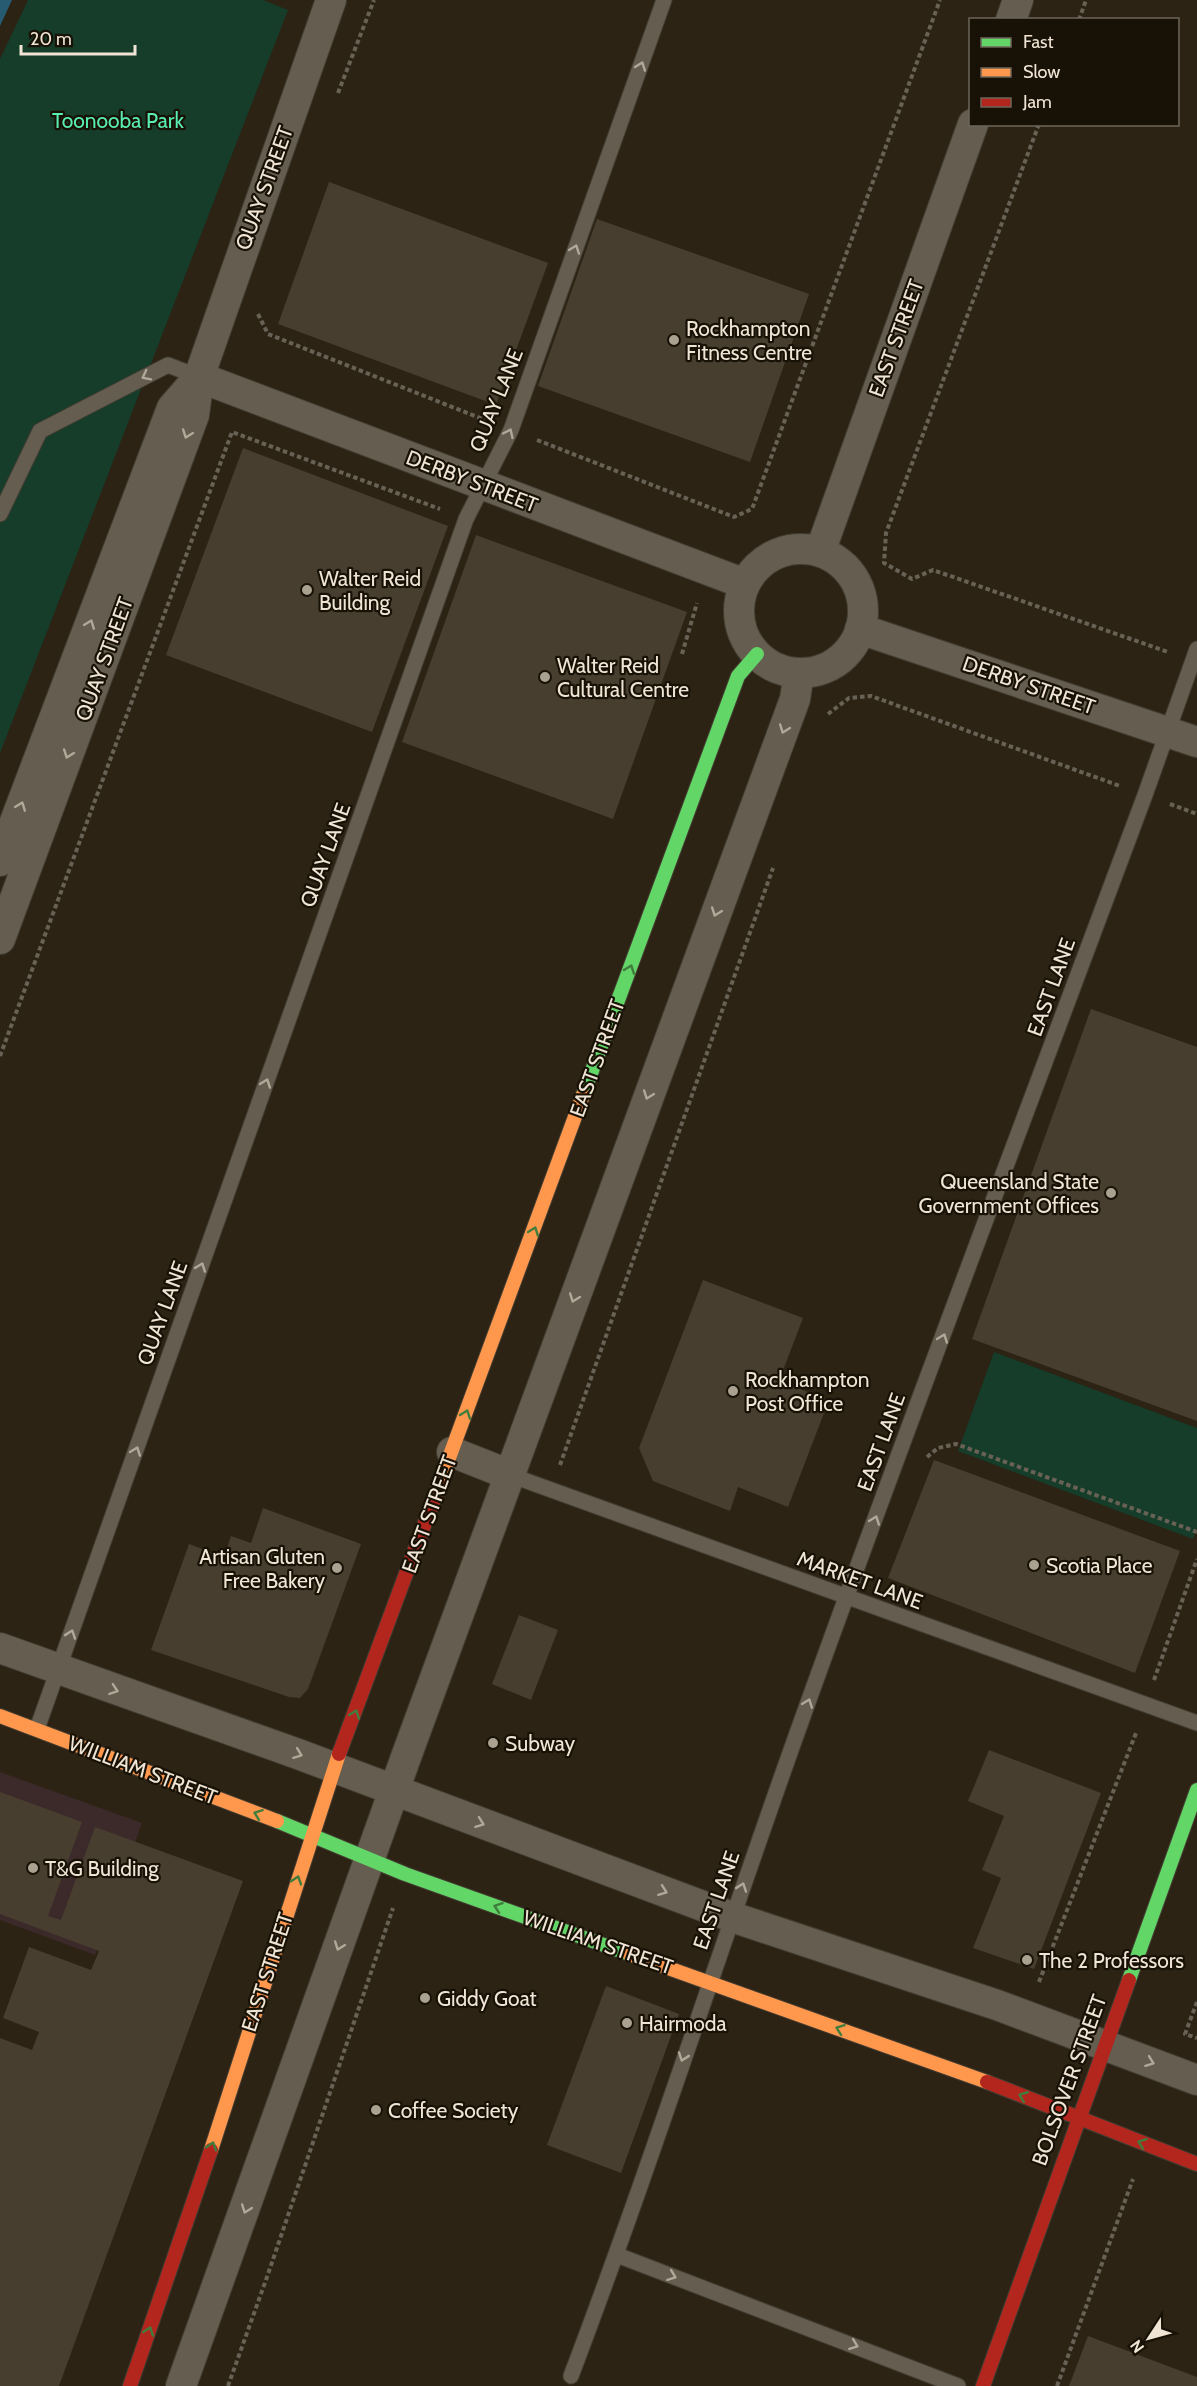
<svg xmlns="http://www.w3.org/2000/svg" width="1197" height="2386" viewBox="0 0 1197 2386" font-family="Cabin,sans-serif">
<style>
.commercial{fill:#3c2a2a}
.green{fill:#163c2a}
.water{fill:#265b72}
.building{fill:#483e2f}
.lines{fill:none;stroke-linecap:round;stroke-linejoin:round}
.lane-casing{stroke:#443d32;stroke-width:17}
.street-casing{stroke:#443d32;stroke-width:32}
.fast-casing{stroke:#443d32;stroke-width:16}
.slow-casing{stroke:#443d32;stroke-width:16}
.jam-casing{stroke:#443d32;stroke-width:16}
.path{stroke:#686156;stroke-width:4;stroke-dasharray:4.5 3;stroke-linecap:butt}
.lane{stroke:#645d50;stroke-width:15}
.street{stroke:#645d50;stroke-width:30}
.fast{stroke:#63d668;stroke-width:14}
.slow{stroke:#ff974d;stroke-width:14}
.jam{stroke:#b3261e;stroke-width:14}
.oneway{stroke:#b1a899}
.oneway2{stroke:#417d3c}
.poi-dot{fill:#aba191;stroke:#181106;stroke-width:2}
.labels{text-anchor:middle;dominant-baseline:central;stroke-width:4.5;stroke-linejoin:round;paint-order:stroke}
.park-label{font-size:21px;fill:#58eeb2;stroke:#181106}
.street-label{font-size:21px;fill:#f0e5d5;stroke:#181106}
.poi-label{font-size:21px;fill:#f0e5d5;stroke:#181106;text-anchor:start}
</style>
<rect width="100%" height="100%" fill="#2c2314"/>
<path class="commercial" d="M0 1772 142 1823 95 1955 0 1920Z"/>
<path class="green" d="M28 0H263L288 10 0 753V59Z
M994 1352 1197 1428V1527L1193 1539 958 1451Z"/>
<path class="water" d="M0 0H12L0 26Z"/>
<path class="building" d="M329 182 548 263 496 405 278 324Z
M597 219 809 294 750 462 538 386Z
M243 448 448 526 372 732 166 655Z
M476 535 687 612 613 819 402 742Z
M1091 1009 1197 1047V1421L972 1339Z
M703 1280 803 1318 779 1381 829 1400 788 1507 738 1487 730 1511 653 1481 639 1448Z
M934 1460 1180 1551 1135 1673 888 1578Z
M263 1508 361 1544 308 1689 300 1698 289 1697 151 1650 189 1544 224 1557 231 1536 251 1543Z
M519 1615 558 1630 531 1700 492 1684Z
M989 1750 1101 1793 1034 1969 973 1948 1001 1878 982 1870 1004 1816 968 1801Z
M0 1792 82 1822 48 1916 61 1920 95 1827 243 1881 59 2386H0V2038L32 2050 39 2032 3 2018 29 1947 91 1970 99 1951 0 1914Z
M606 1986 679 2014 621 2173 547 2145Z
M1088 2336 1197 2377V2386H1069Z"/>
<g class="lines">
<g class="lane-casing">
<path id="lane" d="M0 514 40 431 168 365 199 377
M510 1475 1197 1723
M37 1729 466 519 511 430 664 0
M617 2255 958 2386
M571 2376C653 2160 723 1939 801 1722 912 1412 1030 1104 1145 795L1197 649"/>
</g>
<g class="street-casing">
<path id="street" d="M1011 20 1018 0
M199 377 745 584
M739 611a62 62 0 1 1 124 0a62 62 0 1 1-124 0Z
M820 552 973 124
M860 629 1197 742
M0 861 172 408 199 377
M0 939 194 415 199 377 331 0
M452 1452 510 1475
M0 1648 298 1754 732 1917 997 2005 1197 2080
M181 2386 406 1757 795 699 799 673"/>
</g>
<g class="fast-casing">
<path id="fast" d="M583 1095 738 676 757 654
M277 1821 405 1874 629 1954
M1129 1980 1197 1790"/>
</g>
<g class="slow-casing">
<path id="slow" d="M439 1485 583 1095
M0 1716 277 1821
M629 1954 987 2082
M211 2150 339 1754"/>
</g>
<g class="jam-casing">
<path id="jam" d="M339 1754 439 1485
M987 2082 1197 2164
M130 2386 211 2150
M983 2386 1129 1980"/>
</g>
<path class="path" d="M1079 20 1086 0
M338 93 374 0
M1039 124 886 533 884 563 912 579 933 570 1168 652
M258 314 268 334 485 420
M537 440 734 517 752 509 940 0
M682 654 697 603
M828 714 849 698 871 696 1120 786
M1170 804 1197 814
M0 1056 232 432 440 509
M927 1457 938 1448 956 1444 1197 1532
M560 1465 773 868
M1154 1680 1197 1559
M1039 1982 1136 1733
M1197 2002 1185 2034 1197 2038
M228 2386 267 2277 393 1908
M1057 2386 1133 2179"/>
<use href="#lane" class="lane"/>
<use href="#street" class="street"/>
<use href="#fast" class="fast"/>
<use href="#slow" class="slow"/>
<use href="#jam" class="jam"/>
</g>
<defs><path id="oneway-chevron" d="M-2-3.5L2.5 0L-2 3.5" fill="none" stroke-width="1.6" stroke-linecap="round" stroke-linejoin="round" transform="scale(1.5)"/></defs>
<g class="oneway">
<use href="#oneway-chevron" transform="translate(641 66) rotate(-70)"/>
<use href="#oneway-chevron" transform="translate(575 249) rotate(-70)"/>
<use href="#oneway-chevron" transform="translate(146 376) rotate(153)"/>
<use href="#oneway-chevron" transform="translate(509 433) rotate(-65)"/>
<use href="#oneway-chevron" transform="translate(187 434) rotate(110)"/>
<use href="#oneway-chevron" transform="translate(90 624) rotate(-69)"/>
<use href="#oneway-chevron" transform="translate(784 729) rotate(110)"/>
<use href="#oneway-chevron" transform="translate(68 754) rotate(110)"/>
<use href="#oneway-chevron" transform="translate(21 806) rotate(-69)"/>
<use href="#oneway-chevron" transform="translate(716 912) rotate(110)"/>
<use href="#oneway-chevron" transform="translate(266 1083) rotate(-70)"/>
<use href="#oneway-chevron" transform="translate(648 1095) rotate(110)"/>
<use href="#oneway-chevron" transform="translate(201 1267) rotate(-70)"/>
<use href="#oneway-chevron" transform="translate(574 1298) rotate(110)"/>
<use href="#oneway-chevron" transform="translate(943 1338) rotate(-70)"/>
<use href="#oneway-chevron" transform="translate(136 1451) rotate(-70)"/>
<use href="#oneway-chevron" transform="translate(875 1520) rotate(-70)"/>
<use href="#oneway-chevron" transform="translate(71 1634) rotate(-71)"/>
<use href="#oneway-chevron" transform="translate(114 1690) rotate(19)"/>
<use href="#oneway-chevron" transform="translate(808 1703) rotate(-69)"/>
<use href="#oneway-chevron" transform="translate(298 1754) rotate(21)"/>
<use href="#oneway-chevron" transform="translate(480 1823) rotate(20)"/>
<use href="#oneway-chevron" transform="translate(742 1887) rotate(-71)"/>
<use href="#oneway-chevron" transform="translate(663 1891) rotate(20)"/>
<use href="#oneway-chevron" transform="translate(339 1946) rotate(110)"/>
<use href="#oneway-chevron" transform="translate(683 2057) rotate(109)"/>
<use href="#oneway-chevron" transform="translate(1150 2062) rotate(20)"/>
<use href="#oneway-chevron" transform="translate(246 2209) rotate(110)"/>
<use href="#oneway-chevron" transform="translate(672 2276) rotate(21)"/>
<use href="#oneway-chevron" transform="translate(854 2345) rotate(21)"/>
</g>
<g class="oneway2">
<use href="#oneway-chevron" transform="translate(630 969) rotate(-70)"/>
<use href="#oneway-chevron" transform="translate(534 1231) rotate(-70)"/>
<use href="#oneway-chevron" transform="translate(466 1414) rotate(-70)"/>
<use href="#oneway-chevron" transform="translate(355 1714) rotate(-70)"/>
<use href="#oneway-chevron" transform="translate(258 1814) rotate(-159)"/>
<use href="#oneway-chevron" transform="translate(297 1880) rotate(-72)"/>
<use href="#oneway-chevron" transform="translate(498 1907) rotate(-161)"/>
<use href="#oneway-chevron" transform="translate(840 2029) rotate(-160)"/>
<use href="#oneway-chevron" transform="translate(1023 2096) rotate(-158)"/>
<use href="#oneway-chevron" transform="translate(1142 2143) rotate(-159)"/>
<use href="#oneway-chevron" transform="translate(212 2146) rotate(-72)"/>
<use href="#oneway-chevron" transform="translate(149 2331) rotate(-70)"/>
</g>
<g class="poi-dot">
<circle cx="674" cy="340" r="6"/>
<circle cx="307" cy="590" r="6"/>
<circle cx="545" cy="677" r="6"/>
<circle cx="1111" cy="1193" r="6"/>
<circle cx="733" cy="1391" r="6"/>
<circle cx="1034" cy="1565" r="6"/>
<circle cx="337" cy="1568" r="6"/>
<circle cx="493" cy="1743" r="6"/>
<circle cx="33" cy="1868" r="6"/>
<circle cx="1027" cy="1960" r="6"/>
<circle cx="425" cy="1998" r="6"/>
<circle cx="627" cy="2023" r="6"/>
<circle cx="376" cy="2110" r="6"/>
</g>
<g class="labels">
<g class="park-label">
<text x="118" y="120">Toonooba Park</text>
</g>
<g class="street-label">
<text transform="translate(264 188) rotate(-70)">QUAY STREET</text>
<text transform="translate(896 338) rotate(-70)">EAST STREET</text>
<text transform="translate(496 400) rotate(-68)">QUAY LANE</text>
<text transform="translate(472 481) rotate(21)">DERBY STREET</text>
<text transform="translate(104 659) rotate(-70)">QUAY STREET</text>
<text transform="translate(1029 685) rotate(19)">DERBY STREET</text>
<text transform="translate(325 855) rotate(-70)">QUAY LANE</text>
<text transform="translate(1051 987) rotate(-70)">EAST LANE</text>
<text transform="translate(597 1058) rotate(-70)">EAST STREET</text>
<text transform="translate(162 1313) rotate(-70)">QUAY LANE</text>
<text transform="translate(881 1442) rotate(-70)">EAST LANE</text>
<text transform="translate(429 1514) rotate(-70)">EAST STREET</text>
<text transform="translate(860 1580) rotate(20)">MARKET LANE</text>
<text transform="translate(143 1770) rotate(21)">WILLIAM STREET</text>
<text transform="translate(716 1900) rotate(-71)">EAST LANE</text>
<text transform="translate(598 1942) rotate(19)">WILLIAM STREET</text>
<text transform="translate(267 1972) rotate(-72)">EAST STREET</text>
<text transform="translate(1069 2080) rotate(-70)">BOLSOVER STREET</text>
</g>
<g class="poi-label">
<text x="686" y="328">Rockhampton<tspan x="686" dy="24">Fitness Centre</tspan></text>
<text x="319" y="578">Walter Reid<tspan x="319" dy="24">Building</tspan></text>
<text x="557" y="665">Walter Reid<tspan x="557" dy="24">Cultural Centre</tspan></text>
<text x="1099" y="1181" text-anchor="end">Queensland State<tspan x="1099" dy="24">Government Offices</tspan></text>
<text x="745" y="1379">Rockhampton<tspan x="745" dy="24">Post Office</tspan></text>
<text x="325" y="1556" text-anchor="end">Artisan Gluten<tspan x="325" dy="24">Free Bakery</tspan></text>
<text x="1046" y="1565">Scotia Place</text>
<text x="505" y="1743">Subway</text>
<text x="45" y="1868">T&amp;G Building</text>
<text x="1039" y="1960">The 2 Professors</text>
<text x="437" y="1998">Giddy Goat</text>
<text x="639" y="2023">Hairmoda</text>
<text x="388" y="2110">Coffee Society</text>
</g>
</g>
<rect x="969" y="18" width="210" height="108" fill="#181106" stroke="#6e6659" stroke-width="1.5"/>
<rect x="981" y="38" width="30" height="9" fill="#63d668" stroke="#6e6659" stroke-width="1.5"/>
<text x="1023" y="48" font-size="18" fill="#f0e5d5">Fast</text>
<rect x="981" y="68" width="30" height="9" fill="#ff974d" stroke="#6e6659" stroke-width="1.5"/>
<text x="1023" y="78" font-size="18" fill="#f0e5d5">Slow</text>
<rect x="981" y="98" width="30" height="9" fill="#b3261e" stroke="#6e6659" stroke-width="1.5"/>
<text x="1023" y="108" font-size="18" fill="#f0e5d5">Jam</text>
<g transform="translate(1149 2338) rotate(234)" stroke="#181106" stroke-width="4.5" paint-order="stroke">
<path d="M0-4.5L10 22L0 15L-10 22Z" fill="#f0e5d5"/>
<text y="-9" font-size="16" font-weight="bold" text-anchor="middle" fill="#f0e5d5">N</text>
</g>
<path d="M21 45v9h114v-9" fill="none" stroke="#f0e5d5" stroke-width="3"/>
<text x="30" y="45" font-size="18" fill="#f0e5d5" stroke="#181106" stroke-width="4.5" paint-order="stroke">20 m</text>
</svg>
